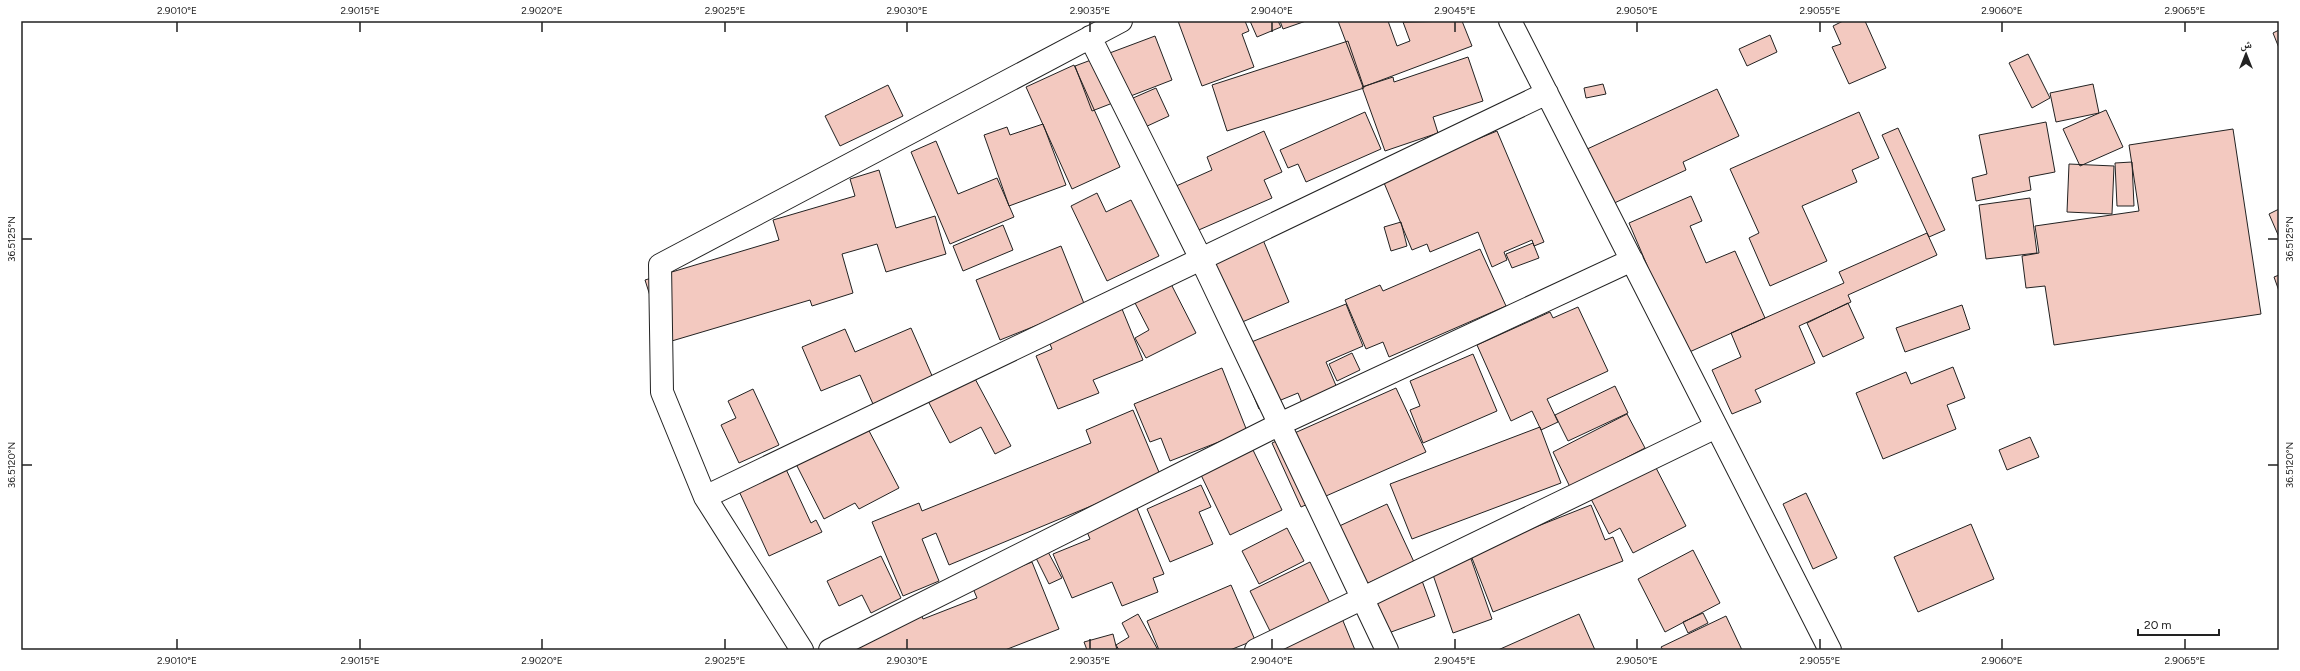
<svg xmlns="http://www.w3.org/2000/svg" width="2300" height="671" viewBox="0 0 2300 671" font-family="Figtree,'Noto Naskh Arabic',sans-serif">
<style>
.building{fill:#f3c9c0;stroke:#222}
.lines{fill:none;stroke-linecap:round;stroke-linejoin:round}
.minor-casing{stroke:#222;stroke-width:24}
.minor{stroke:#fff;stroke-width:22}
.ticks{fill:none;stroke:#222;stroke-width:1.5}
.neatline{fill:none;stroke:#222;stroke-width:1.5}
.ticks-label{font-size:10px;text-anchor:middle;fill:#222}
</style>
<rect width="100%" height="100%" fill="#fff"/>
<path class="building" d="M1178 21H1245L1249 31 1242 34 1254 67 1202 86Z
M1250 21H1278L1281 27 1257 37Z
M1280 21H1306L1283 29Z
M1338 21H1388L1397 46 1410 41 1403 22 1462 21 1472 46 1363 87Z
M1843 21H1865L1886 68 1849 84 1832 47 1841 44 1833 26Z
M2279 30V48L2273 33Z
M1770 35 1777 52 1747 66 1739 49Z
M1155 36 1172 80 1092 111 1075 66Z
M1348 41 1364 88 1227 131 1212 85Z
M2028 54 2050 98 2032 108 2009 63Z
M1468 57 1483 101 1433 117 1438 133 1385 151 1362 87 1393 77 1394 82Z
M1074 65 1120 167 1072 189 1026 87Z
M1603 84 1606 94 1586 98 1584 88Z
M2093 84 2099 113 2056 122 2050 93Z
M888 85 903 116 840 146 825 116Z
M1156 88 1169 116 1130 134 1117 105Z
M1717 89 1739 136 1683 162 1686 170 1610 205 1585 150Z
M2106 110 2123 147 2080 166 2063 129Z
M1365 112 1381 149 1306 182 1298 164 1288 168 1280 150Z
M1859 112 1879 158 1852 170 1857 182 1802 206 1827 261 1770 286 1749 238 1759 233 1730 169Z
M2046 122 2055 172 2029 177 2031 190 1976 201 1972 178 1987 174 1979 135Z
M1043 124 1066 185 1009 206 984 135 1007 127 1010 135Z
M1898 128 1945 230 1929 237 1882 135Z
M2233 129 2261 314 2054 345 2045 286 2026 288 2022 256 2039 253 2035 226 2139 211 2129 145Z
M1264 131 1282 172 1264 180 1272 198 1185 236 1165 191 1212 170 1207 157Z
M1497 131 1544 242 1534 246 1532 240 1504 252 1507 260 1492 267 1478 232 1430 252 1427 244 1412 250 1382 178Z
M936 141 958 194 997 178 1014 217 950 244 911 152Z
M2132 162 2134 206H2117L2115 163Z
M2069 164 2114 166 2112 214 2067 212Z
M879 170 896 228 935 216 946 254 886 272 877 244 842 254 853 293 812 306 810 300 665 343 645 280 779 240 773 220 855 196 850 179Z
M1097 193 1106 212 1131 200 1159 256 1107 281 1071 206Z
M1691 196 1702 221 1690 226 1706 263 1735 251 1765 318 1685 354 1629 223Z
M2030 198 2037 253 1986 259 1979 205Z
M2279 209V237L2269 214Z
M1401 222 1407 246 1391 251 1384 227Z
M1003 225 1013 250 963 271 953 246Z
M1927 233 1937 255 1848 295 1851 302 1799 326 1815 363 1755 390 1761 402 1732 414 1712 370 1741 357 1731 333 1844 283 1839 272Z
M1261 235 1289 302 1226 329 1201 260Z
M1533 243 1539 258 1512 268 1506 254Z
M1061 246 1085 306 1000 340 976 280Z
M1480 249 1506 306 1389 357 1383 342 1366 349 1345 300 1380 285 1383 291Z
M2279 275V291L2274 277Z
M1170 282 1196 333 1146 358 1135 338 1149 330 1134 301Z
M1848 303 1864 338 1823 357 1807 323Z
M1346 304 1363 346 1326 362 1337 388 1302 403 1298 393 1259 409 1234 349Z
M1962 305 1970 329 1905 352 1896 328Z
M1578 307 1608 371 1547 399 1558 422 1541 430 1532 411 1511 421 1477 345 1550 312 1553 318Z
M1122 309 1143 360 1093 380 1099 393 1058 409 1036 356 1052 349 1048 339Z
M911 328 933 378 873 404 860 375 821 391 802 347 845 329 855 352Z
M1352 353 1360 370 1337 381 1329 364Z
M1473 354 1497 411 1423 443 1410 410 1420 406 1410 381Z
M1953 367 1965 398 1947 405 1956 429 1883 459 1856 393 1906 372 1911 384Z
M1222 368 1247 431 1170 461 1161 438 1150 442 1134 404Z
M973 375 1011 446 995 454 981 427 950 443 927 399Z
M1615 386 1628 413 1568 441 1555 415Z
M1396 388 1426 452 1301 507 1272 443Z
M753 389 779 445 739 463 721 425 736 418 728 401Z
M1133 410 1161 477 949 565 936 533 922 539 939 581 903 596 872 522 919 503 922 511 1091 443 1086 430Z
M1627 414 1645 448 1570 487 1553 452Z
M867 427 899 488 859 509 855 503 824 519 796 464Z
M1540 427 1561 483 1412 539 1390 484Z
M2030 437 2039 457 2007 470 1999 450Z
M1253 450 1282 510 1230 535 1201 475Z
M1653 462 1686 526 1633 553 1620 528 1609 534 1589 495Z
M785 467 811 523 816 520 822 532 769 556 738 489Z
M1201 485 1211 507 1199 512 1213 544 1170 562 1147 509Z
M1806 493 1837 558 1813 569 1783 504Z
M1387 504 1414 562 1349 592 1322 534Z
M1591 505 1605 540 1613 537 1623 561 1493 612 1470 553Z
M1136 506 1164 574 1153 578 1158 592 1122 606 1112 582 1072 598 1053 554 1090 539 1085 527Z
M1971 524 1994 579 1918 612 1894 557Z
M1287 528 1304 561 1259 584 1242 551Z
M1047 550 1062 578 1049 584 1035 556Z
M1693 550 1720 603 1665 632 1638 579Z
M881 556 901 598 871 613 862 595 839 606 827 581Z
M1470 556 1492 619 1453 633 1431 569Z
M1032 562 1059 629 1005 650H840L920 612 923 619 977 598 972 586Z
M1310 562 1330 603 1270 631 1250 591Z
M1421 578 1435 616 1383 635 1369 597Z
M1231 585 1255 640 1230 650H1159L1147 621Z
M1703 613 1708 623 1688 633 1683 622Z
M1138 614 1158 650H1119L1116 645 1129 637 1122 623Z
M1579 614 1595 650H1498Z
M1341 616 1355 650H1266Z
M1726 616 1742 650H1663L1661 647Z
M1113 634 1117 650H1087L1084 642Z"/>
<g class="lines">
<g class="minor-casing">
<path id="minor" d="M1510 21 1830 650
M1090 37 1201 259 1387 650
M705 497 1547 93
M802 650 705 497 662 392 660 265 1121 21
M830 650 1280 424 1632 260
M1256 650 1716 427"/>
</g>
<use href="#minor" class="minor"/>
</g>
<path class="ticks" d="M177 22V32M360 22V32M542 22V32M725 22V32M907 22V32M1090 22V32M1272 22V32M1455 22V32M1637 22V32M1820 22V32M2002 22V32M2185 22V32M22 239H32M2268 239H2278M22 465H32M2268 465H2278M177 639V649M360 639V649M542 639V649M725 639V649M907 639V649M1090 639V649M1272 639V649M1455 639V649M1637 639V649M1820 639V649M2002 639V649M2185 639V649"/>
<rect width="2300" height="671" fill="none" stroke="#ffffff" stroke-width="44"/>
<g transform="translate(2246 54)" stroke="#ffffff" stroke-width="3" paint-order="stroke">
<path d="M0-3L7 15L0 10L-7 15Z" fill="#222222"/>
<text y="-6" font-size="11" font-weight="bold" text-anchor="middle" fill="#222222">ش</text>
</g>
<path d="M2138 629v6h81v-6" fill="none" stroke="#222222" stroke-width="2"/>
<text x="2144" y="629" font-size="12" fill="#222222" stroke="#ffffff" stroke-width="3" paint-order="stroke">20 m</text>
<rect x="22" y="22" width="2256" height="627" class="neatline"/>
<g class="ticks-label">
<text x="177" y="14">2.9010°E</text>
<text x="360" y="14">2.9015°E</text>
<text x="542" y="14">2.9020°E</text>
<text x="725" y="14">2.9025°E</text>
<text x="907" y="14">2.9030°E</text>
<text x="1090" y="14">2.9035°E</text>
<text x="1272" y="14">2.9040°E</text>
<text x="1455" y="14">2.9045°E</text>
<text x="1637" y="14">2.9050°E</text>
<text x="1820" y="14">2.9055°E</text>
<text x="2002" y="14">2.9060°E</text>
<text x="2185" y="14">2.9065°E</text>
<text transform="translate(11 239) rotate(-90)" y="4">36.5125°N</text>
<text transform="translate(2289 239) rotate(-90)" y="4">36.5125°N</text>
<text transform="translate(11 465) rotate(-90)" y="4">36.5120°N</text>
<text transform="translate(2289 465) rotate(-90)" y="4">36.5120°N</text>
<text x="177" y="664">2.9010°E</text>
<text x="360" y="664">2.9015°E</text>
<text x="542" y="664">2.9020°E</text>
<text x="725" y="664">2.9025°E</text>
<text x="907" y="664">2.9030°E</text>
<text x="1090" y="664">2.9035°E</text>
<text x="1272" y="664">2.9040°E</text>
<text x="1455" y="664">2.9045°E</text>
<text x="1637" y="664">2.9050°E</text>
<text x="1820" y="664">2.9055°E</text>
<text x="2002" y="664">2.9060°E</text>
<text x="2185" y="664">2.9065°E</text>
</g>
</svg>
